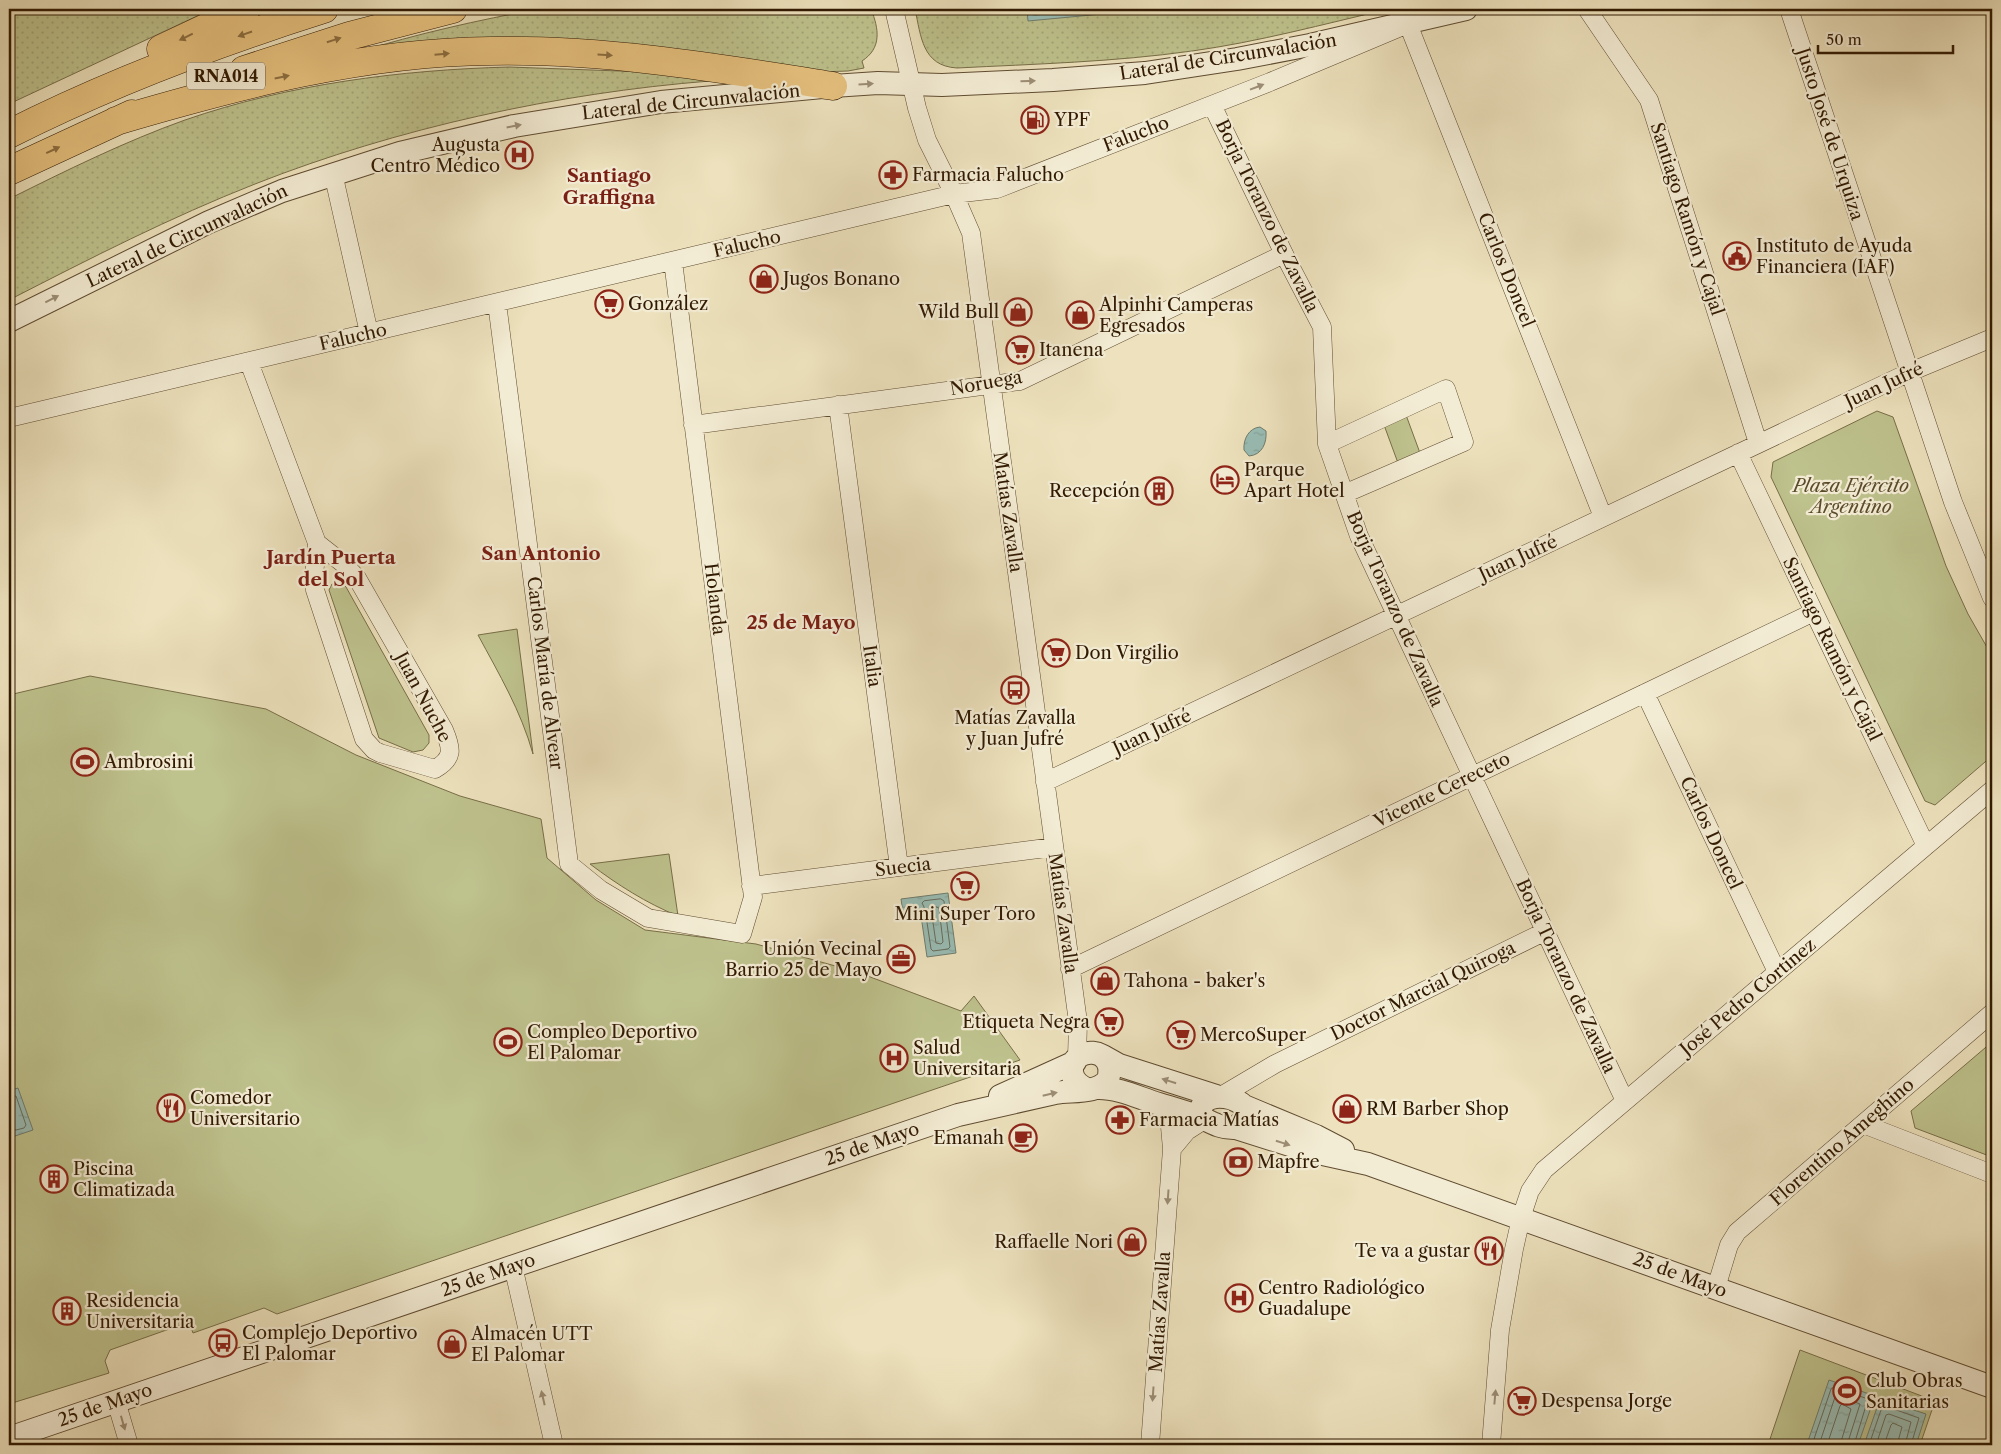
<svg xmlns="http://www.w3.org/2000/svg" width="2001" height="1454" viewBox="0 0 2001 1454" font-family="'Libre Caslon Text',serif">
<style>
.grass{fill:url(#grass-dots);stroke:#786e48}
.park{fill:#bec28d;stroke:#786e48}
.water{fill:url(#water-ripples);stroke:#6f7c6d}
.lines{fill:none;stroke-linecap:round;stroke-linejoin:round}
.shore{stroke:#656c5c;stroke-width:1}
.minor-casing{stroke:#604c31;stroke-width:19}
.tertiary-casing{stroke:#604c31;stroke-width:24}
.motorway-casing{stroke:#311a02;stroke-width:29}
.minor{stroke:#f3ecd4;stroke-width:18}
.tertiary{stroke:#f3ecd4;stroke-width:22}
.motorway{stroke:#e6c17e;stroke-width:28}
.oneway{fill:#8c6e40}
.oneway2{fill:#9c8e76}
.labels{text-anchor:middle;dominant-baseline:central;stroke-width:4.5;stroke-linejoin:round;paint-order:stroke}
.shield{fill:#f3ecd4;stroke:#6b5941;stroke-width:1}
.shield-label{font-size:16px;font-weight:bold;fill:#311a02}
.street-label{font-size:18px;fill:#311a02;stroke:#f3ecd4}
.poi-label{font-size:18px;fill:#311a02;stroke:#f3ecd4;text-anchor:start}
.park-label{font-size:18px;font-style:italic;fill:#5b4c2c;stroke:#f3ecd4}
.neighbourhood-label{font-size:19px;font-weight:bold;fill:#7a1f14;stroke:#f3ecd4}
</style>
<defs>
<pattern id="grass-dots" width="8" height="8" patternUnits="userSpaceOnUse" patternTransform="scale(1.25)"><rect width="8" height="8" fill="#bec28d"/><path d="M2 2h.1M6 6h.1" fill="none" stroke="#a4a678" stroke-width="1.8" stroke-linecap="round"/></pattern>
<pattern id="water-ripples" width="26" height="14" patternUnits="userSpaceOnUse" patternTransform="scale(1.25)"><rect width="26" height="14" fill="#99bdb5"/><path d="M2 4q2-2 4 0t4 0M15 11q2-2 4 0t4 0" fill="none" stroke="#84a29a"/></pattern>
</defs>
<rect width="100%" height="100%" fill="#ede2bd"/>
<filter id="stains"><feTurbulence type="fractalNoise" baseFrequency=".004" numOctaves="4"/><feColorMatrix values="0 0 0 0 .2 0 0 0 0 .09 0 0 0 0 .02 0 0 0 .5 -.17"/></filter>
<radialGradient id="worn" r=".72"><stop offset=".6" stop-color="#630" stop-opacity="0"/><stop offset="1" stop-color="#630" stop-opacity=".3"/></radialGradient>
<path class="grass" d="M13 9H212L9 104V10Z
M539 9H871C879 29 882 48 862 61L864 68 848 71 819 72 358 52C417 34 478 20 539 9Z
M915 9H1389C1324 24 1258 42 1192 51 1114 62 1035 64 957 68 922 66 921 36 915 9Z
M509 67 647 72 710 81C558 93 397 128 255 184 171 217 89 259 9 300V199C65 171 126 141 185 120 289 84 400 70 509 67Z"/>
<path class="park" d="M1877 411 1893 417 1946 566 1968 614 1992 656V756L1935 805 1925 801 1771 477 1773 462Z
M1406 415 1420 453 1398 463 1384 425Z
M336 582 342 583 346 587 429 735V743L423 750 413 752 379 738 378 735 329 590 332 584Z
M517 629 533 754C521 711 499 674 478 635Z
M90 676 266 709 356 755 460 796 541 819 547 858 596 900 645 930 756 944 857 972 961 1011 974 996 1020 1060 277 1314 264 1308 193 1333 189 1322 110 1350 105 1361 109 1373 9 1404V695Z
M669 854 678 916C646 903 618 885 590 864Z
M1992 1042V1157L1915 1128 1911 1111Z
M1800 1350 1935 1401 1920 1445H1768Z"/>
<path class="water" d="M1027 9H1155L1028 21Z
M1260 427 1266 431C1267 443 1262 455 1249 456L1244 450C1243 439 1249 428 1260 427Z
M948 893 956 953 927 957 920 909 903 912 901 899Z
M18 1088 33 1130 12 1137 9 1126V1091Z
M1829 1380 1875 1396 1858 1445H1812L1807 1444Z
M1880 1399 1926 1414 1916 1445H1864Z"/>
<g class="lines">
<path class="shore" d="M1032 9 1033 14 1035 15 1101 9
M941 899 944 901 950 947 948 949 933 951 931 949 925 909 922 903 924 901Z
M934 906 939 908 943 942 941 944 936 943 931 909Z
M9 1096H16L26 1125 24 1128 16 1130 9 1128
M1812 1445 1831 1389 1834 1387 1868 1399 1854 1445
M1819 1445 1835 1397 1838 1395 1860 1404 1847 1445
M1827 1445 1840 1406 1842 1404 1851 1409 1840 1445
M1869 1445 1882 1407 1885 1406 1919 1418 1911 1445
M1876 1445 1886 1415 1889 1414 1911 1422 1905 1445
M1884 1445 1891 1425 1893 1423 1902 1427 1897 1445"/>
<g class="minor-casing">
<path id="minor" d="M894 9 917 108 927 140 954 194 971 233 1078 1022 1077 1058
M1587 9 1649 100 1758 443
M1789 9 1953 502 1992 598
M1212 105 1284 254 1322 327 1327 444 1359 536 1625 1101
M333 173 369 333
M497 303 569 864 601 890 648 918 742 934 753 897 673 261
M249 362 317 543 314 576 315 590 364 739 374 750 380 753 435 769C454 758 452 749 444 730L357 578 345 565 317 543
M838 405 899 867
M9 418 954 194 997 189 1270 82 1408 24 1603 517
M693 425 1020 381 1284 254
M1327 444 1446 389 1464 442 1344 494
M1738 453 1926 846
M1645 693 1777 972
M1045 782 1910 372 1992 338
M751 886 1054 847
M1070 969 1814 612
M1221 1096 1275 1064 1544 932
M1863 1124 1992 1174
M1172 1149 1187 1131 1204 1120
M513 1266 554 1445
M1716 1288 1729 1245 1737 1232 1992 1013
M116 1401 129 1445
M1150 1445 1172 1149 1170 1127 1164 1105
M1491 1445 1500 1330 1514 1249 1521 1218 1530 1191 1544 1170 1992 790"/>
</g>
<g class="tertiary-casing">
<path id="tertiary" d="M9 321 209 222 282 191 400 153 514 126 661 102 833 86 878 83 942 85 1053 80 1145 73 1237 59 1310 45 1466 9
M1103 1056 1119 1065 1216 1096
M1099 1088C1119 1088 1139 1098 1159 1104 1172 1108 1186 1112 1200 1117 1212 1123 1222 1129 1236 1128L1245 1119
M1000 1096 1075 1062
M1202 1118C1195 1091 1231 1093 1244 1106L1316 1136 1343 1150
M1236 1128 1309 1151 1368 1164 1992 1387
M9 1438 958 1115 1055 1093C1073 1090 1096 1094 1108 1080 1118 1045 1070 1045 1072 1072 1073 1081 1080 1086 1087 1089"/>
</g>
<g class="motorway-casing">
<path id="motorway" d="M161 49 246 9
M244 70 349 36 453 9
M116 121C238 85 363 52 491 51 606 49 719 68 833 86
M9 134C110 83 216 43 324 9
M9 171 132 114"/>
</g>
<use href="#minor" class="minor"/>
<use href="#tertiary" class="tertiary"/>
<use href="#motorway" class="motorway"/>
</g>
<defs><path id="oneway-solid" d="M-6-.8H1V-3.2L6.5 0L1 3.2V.8H-6Z" transform="scale(1.25)"/></defs>
<g class="oneway">
<use href="#oneway-solid" transform="translate(245 34) rotate(161)"/>
<use href="#oneway-solid" transform="translate(186 37) rotate(154)"/>
<use href="#oneway-solid" transform="translate(334 40) rotate(-17)"/>
<use href="#oneway-solid" transform="translate(442 54) rotate(-5)"/>
<use href="#oneway-solid" transform="translate(605 55) rotate(4)"/>
<use href="#oneway-solid" transform="translate(282 77) rotate(-12)"/>
<use href="#oneway-solid" transform="translate(53 150) rotate(-25)"/>
</g>
<g class="oneway2">
<use href="#oneway-solid" transform="translate(1028 81) rotate(-2)"/>
<use href="#oneway-solid" transform="translate(866 84) rotate(-4)"/>
<use href="#oneway-solid" transform="translate(1257 87) rotate(-21)"/>
<use href="#oneway-solid" transform="translate(514 126) rotate(-11)"/>
<use href="#oneway-solid" transform="translate(52 299) rotate(-27)"/>
<use href="#oneway-solid" transform="translate(1169 1081) rotate(-162)"/>
<use href="#oneway-solid" transform="translate(1050 1094) rotate(-13)"/>
<use href="#oneway-solid" transform="translate(1283 1143) rotate(18)"/>
<use href="#oneway-solid" transform="translate(1168 1197) rotate(94)"/>
<use href="#oneway-solid" transform="translate(1153 1394) rotate(94)"/>
<use href="#oneway-solid" transform="translate(1495 1397) rotate(-85)"/>
<use href="#oneway-solid" transform="translate(543 1398) rotate(-103)"/>
<use href="#oneway-solid" transform="translate(123 1423) rotate(74)"/>
</g>
<defs>
<g id="fuel-ring" transform="scale(1.4375)"><circle r="9.5" fill="#f3ecd4" stroke="#8f2418" stroke-width="1.5"/><path d="M-5.5-6h7V0h2V4h1.3V-2.5L3-4.5l.8-.8L6-3V5H2.5V1h-1V6h-7ZM-4.2-4.7v3.2H.2V-4.7Z" fill="#8f2418"/></g>
<g id="hospital-ring" transform="scale(1.4375)"><circle r="9.5" fill="#f3ecd4" stroke="#8f2418" stroke-width="1.5"/><path d="M-5-5h3v3.5h4V-5h3V5h-3V1.5h-4V5h-3Z" fill="#8f2418"/></g>
<g id="pharmacy-ring" transform="scale(1.4375)"><circle r="9.5" fill="#f3ecd4" stroke="#8f2418" stroke-width="1.5"/><path d="M-2-6h4v4h4v4h-4v4h-4v-4h-4v-4h4Z" fill="#8f2418"/></g>
<g id="civic-ring" transform="scale(1.4375)"><circle r="9.5" fill="#f3ecd4" stroke="#8f2418" stroke-width="1.5"/><path d="M-.6-6.5H3V-4.5H.6V-3L4-1V1h2V6H-6V1h2V-1L-.6-3ZM-1.2 2.5V6h2.4V2.5Z" fill="#8f2418"/></g>
<g id="shop-ring" transform="scale(1.4375)"><circle r="9.5" fill="#f3ecd4" stroke="#8f2418" stroke-width="1.5"/><path d="M-5-2.5h2.3a2.7 3.5 0 0 1 5.4 0H5L5.5 6h-11ZM-1.5-2.5h3a1.5 2.3 0 0 0-3 0Z" fill="#8f2418"/></g>
<g id="supermarket-ring" transform="scale(1.4375)"><circle r="9.5" fill="#f3ecd4" stroke="#8f2418" stroke-width="1.5"/><path d="M-6-5.5h2.5l.6 2H6L4.5 2H-2.5L-4.4-4H-6ZM-1.5 3.2a1.3 1.3 0 1 0 .1 0ZM3 3.2a1.3 1.3 0 1 0 .1 0Z" fill="#8f2418"/></g>
<g id="hotel-ring" transform="scale(1.4375)"><circle r="9.5" fill="#f3ecd4" stroke="#8f2418" stroke-width="1.5"/><path d="M-6-4.5h1.5V1H6V5H4.5V3h-9V5H-6ZM-4 0a1.8 1.8 0 1 1 3.6 0ZM.5 0V-2.5h3Q6-2.5 6 0Z" fill="#8f2418"/></g>
<g id="building-ring" transform="scale(1.4375)"><circle r="9.5" fill="#f3ecd4" stroke="#8f2418" stroke-width="1.5"/><path d="M-4-6H4V6H1V3H-1V6H-4ZM-2.5-4.3h1.7v1.8h-1.7ZM.8-4.3h1.7v1.8H.8ZM-2.5-1h1.7V.8h-1.7ZM.8-1h1.7V.8H.8Z" fill="#8f2418"/></g>
<g id="bus-ring" transform="scale(1.4375)"><circle r="9.5" fill="#f3ecd4" stroke="#8f2418" stroke-width="1.5"/><path d="M-5-6H5V4H4V6H2V4H-2V6H-4V4H-5ZM-3.5-4V0h7V-4ZM-3.5 1.2v1.5H-2V1.2ZM2 1.2v1.5H3.5V1.2Z" fill="#8f2418"/></g>
<g id="stadium-ring" transform="scale(1.4375)"><circle r="9.5" fill="#f3ecd4" stroke="#8f2418" stroke-width="1.5"/><path d="M0-5a6.5 5 0 1 0 0 10a6.5 5 0 1 0 0-10ZM-3.5-1.8h7v3.6h-7Z" fill="#8f2418"/></g>
<g id="office-ring" transform="scale(1.4375)"><circle r="9.5" fill="#f3ecd4" stroke="#8f2418" stroke-width="1.5"/><path d="M-6-3h4V-5.5h4V-3h4V5H-6ZM-1-4.5V-3h2v-1.5ZM-6 0V1H6V0Z" fill="#8f2418"/></g>
<g id="restaurant-ring" transform="scale(1.4375)"><circle r="9.5" fill="#f3ecd4" stroke="#8f2418" stroke-width="1.5"/><path d="M-5-6h1v4h1v-4h1v4h1v-4h1v5L-1.5 .5V6h-2V.5L-5-1ZM5-6V6H3V1.5H1.5Q1.5-4 5-6Z" fill="#8f2418"/></g>
<g id="cafe-ring" transform="scale(1.4375)"><circle r="9.5" fill="#f3ecd4" stroke="#8f2418" stroke-width="1.5"/><path d="M-5.5-4.5H6V0H3Q3 3.5 0 3.5H-2.5Q-5.5 3.5-5.5 0ZM3-3.2v2h1.7v-2ZM-6 4.5H4V6H-6Z" fill="#8f2418"/></g>
<g id="bank-ring" transform="scale(1.4375)"><circle r="9.5" fill="#f3ecd4" stroke="#8f2418" stroke-width="1.5"/><path d="M-6-4H6V4H-6ZM0-2.3a2.3 2.3 0 1 0 0 4.6a2.3 2.3 0 1 0 0-4.6Z" fill="#8f2418"/></g>
</defs>
<g fill-rule="evenodd">
<use href="#fuel-ring" x="1035" y="120"/>
<use href="#hospital-ring" x="519" y="155"/>
<use href="#pharmacy-ring" x="893" y="175"/>
<use href="#civic-ring" x="1737" y="256"/>
<use href="#shop-ring" x="764" y="279"/>
<use href="#supermarket-ring" x="609" y="304"/>
<use href="#shop-ring" x="1018" y="312"/>
<use href="#shop-ring" x="1080" y="315"/>
<use href="#supermarket-ring" x="1020" y="350"/>
<use href="#hotel-ring" x="1225" y="480"/>
<use href="#building-ring" x="1159" y="491"/>
<use href="#supermarket-ring" x="1056" y="653"/>
<use href="#bus-ring" x="1015" y="690"/>
<use href="#stadium-ring" x="85" y="762"/>
<use href="#supermarket-ring" x="965" y="886"/>
<use href="#office-ring" x="901" y="959"/>
<use href="#shop-ring" x="1105" y="981"/>
<use href="#supermarket-ring" x="1109" y="1022"/>
<use href="#supermarket-ring" x="1181" y="1035"/>
<use href="#stadium-ring" x="508" y="1042"/>
<use href="#hospital-ring" x="894" y="1058"/>
<use href="#restaurant-ring" x="171" y="1108"/>
<use href="#shop-ring" x="1347" y="1109"/>
<use href="#pharmacy-ring" x="1120" y="1120"/>
<use href="#cafe-ring" x="1023" y="1138"/>
<use href="#bank-ring" x="1238" y="1162"/>
<use href="#building-ring" x="54" y="1179"/>
<use href="#shop-ring" x="1132" y="1242"/>
<use href="#restaurant-ring" x="1489" y="1251"/>
<use href="#hospital-ring" x="1239" y="1298"/>
<use href="#building-ring" x="67" y="1311"/>
<use href="#bus-ring" x="223" y="1343"/>
<use href="#shop-ring" x="452" y="1344"/>
<use href="#stadium-ring" x="1847" y="1391"/>
<use href="#supermarket-ring" x="1522" y="1401"/>
</g>
<g class="labels">
<rect class="shield" x="187" y="62.5" width="78" height="27" rx="4"/>
<g class="shield-label">
<text x="226" y="76">RNA014</text>
</g>
<g class="street-label">
<text transform="translate(1228 57) rotate(-9)">Lateral de Circunvalación</text>
<text transform="translate(691 102) rotate(-6)">Lateral de Circunvalación</text>
<text transform="translate(1136 134) rotate(-21)">Falucho</text>
<text transform="translate(1830 134) rotate(72)">Justo José de Urquiza</text>
<text transform="translate(1267 216) rotate(64)">Borja Toranzo de Zavalla</text>
<text transform="translate(1687 219) rotate(72)">Santiago Ramón y Cajal</text>
<text transform="translate(187 236) rotate(-25)">Lateral de Circunvalación</text>
<text transform="translate(747 244) rotate(-13)">Falucho</text>
<text transform="translate(1506 270) rotate(68)">Carlos Doncel</text>
<text transform="translate(353 337) rotate(-13)">Falucho</text>
<text transform="translate(986 383) rotate(-10)">Noruega</text>
<text transform="translate(1884 385) rotate(-25)">Juan Jufré</text>
<text transform="translate(1008 512) rotate(82)">Matías Zavalla</text>
<text transform="translate(1518 558) rotate(-25)">Juan Jufré</text>
<text transform="translate(715 599) rotate(83)">Holanda</text>
<text transform="translate(1395 609) rotate(66)">Borja Toranzo de Zavalla</text>
<text transform="translate(1832 649) rotate(64)">Santiago Ramón y Cajal</text>
<text transform="translate(872 666) rotate(82)">Italia</text>
<text transform="translate(545 673) rotate(83)">Carlos María de Alvear</text>
<text transform="translate(423 697) rotate(62)">Juan Nuche</text>
<text transform="translate(1152 732) rotate(-25)">Juan Jufré</text>
<text transform="translate(1442 790) rotate(-26)">Vicente Cereceto</text>
<text transform="translate(1711 833) rotate(65)">Carlos Doncel</text>
<text transform="translate(903 867) rotate(-7)">Suecia</text>
<text transform="translate(1063 913) rotate(82)">Matías Zavalla</text>
<text transform="translate(1566 976) rotate(65)">Borja Toranzo de Zavalla</text>
<text transform="translate(1423 991) rotate(-26)">Doctor Marcial Quiroga</text>
<text transform="translate(1748 997) rotate(-40)">José Pedro Cortinez</text>
<text transform="translate(1842 1142) rotate(-41)">Florentino Ameghino</text>
<text transform="translate(872 1144) rotate(-19)">25 de Mayo</text>
<text transform="translate(488 1275) rotate(-19)">25 de Mayo</text>
<text transform="translate(1680 1275) rotate(20)">25 de Mayo</text>
<text transform="translate(1160 1312) rotate(-86)">Matías Zavalla</text>
<text transform="translate(105 1405) rotate(-19)">25 de Mayo</text>
</g>
<g class="poi-label">
<text x="1054" y="120">YPF</text>
<text x="500" y="145" text-anchor="end">Augusta<tspan x="500" dy="21">Centro Médico</tspan></text>
<text x="912" y="175">Farmacia Falucho</text>
<text x="1756" y="246">Instituto de Ayuda<tspan x="1756" dy="21">Financiera (IAF)</tspan></text>
<text x="783" y="279">Jugos Bonano</text>
<text x="628" y="304">González</text>
<text x="1099" y="305">Alpinhi Camperas<tspan x="1099" dy="21">Egresados</tspan></text>
<text x="999" y="312" text-anchor="end">Wild Bull</text>
<text x="1039" y="350">Itanena</text>
<text x="1244" y="470">Parque<tspan x="1244" dy="21">Apart Hotel</tspan></text>
<text x="1140" y="491" text-anchor="end">Recepción</text>
<text x="1075" y="653">Don Virgilio</text>
<text x="1015" y="718" text-anchor="middle">Matías Zavalla<tspan x="1015" dy="21">y Juan Jufré</tspan></text>
<text x="104" y="762">Ambrosini</text>
<text x="965" y="914" text-anchor="middle">Mini Super Toro</text>
<text x="882" y="949" text-anchor="end">Unión Vecinal<tspan x="882" dy="21">Barrio 25 de Mayo</tspan></text>
<text x="1124" y="981">Tahona - baker's</text>
<text x="1090" y="1022" text-anchor="end">Etiqueta Negra</text>
<text x="527" y="1032">Compleo Deportivo<tspan x="527" dy="21">El Palomar</tspan></text>
<text x="1200" y="1035">MercoSuper</text>
<text x="913" y="1048">Salud<tspan x="913" dy="21">Universitaria</tspan></text>
<text x="190" y="1098">Comedor<tspan x="190" dy="21">Universitario</tspan></text>
<text x="1366" y="1109">RM Barber Shop</text>
<text x="1139" y="1120">Farmacia Matías</text>
<text x="1004" y="1138" text-anchor="end">Emanah</text>
<text x="1257" y="1162">Mapfre</text>
<text x="73" y="1169">Piscina<tspan x="73" dy="21">Climatizada</tspan></text>
<text x="1113" y="1242" text-anchor="end">Raffaelle Nori</text>
<text x="1470" y="1251" text-anchor="end">Te va a gustar</text>
<text x="1258" y="1288">Centro Radiológico<tspan x="1258" dy="21">Guadalupe</tspan></text>
<text x="86" y="1301">Residencia<tspan x="86" dy="21">Universitaria</tspan></text>
<text x="242" y="1333">Complejo Deportivo<tspan x="242" dy="21">El Palomar</tspan></text>
<text x="471" y="1334">Almacén UTT<tspan x="471" dy="21">El Palomar</tspan></text>
<text x="1866" y="1381">Club Obras<tspan x="1866" dy="21">Sanitarias</tspan></text>
<text x="1541" y="1401">Despensa Jorge</text>
</g>
<g class="park-label">
<text x="1851" y="486">Plaza Ejército<tspan x="1851" dy="21">Argentino</tspan></text>
</g>
<g class="neighbourhood-label">
<text x="609" y="175">Santiago<tspan x="609" dy="22">Graffigna</tspan></text>
<text x="541" y="553">San Antonio</text>
<text x="331" y="557">Jardín Puerta<tspan x="331" dy="22">del Sol</tspan></text>
<text x="801" y="622">25 de Mayo</text>
</g>
</g>
<rect width="2001" height="1454" fill="none" stroke="#ede2bd" stroke-width="30"/>
<rect x="10" y="10" width="1981" height="1434" fill="none" stroke="#311a02" stroke-width="2.5"/>
<rect x="15" y="15" width="1971" height="1424" fill="none" stroke="#311a02"/>
<path d="M1818 45v8h135v-8" fill="none" stroke="#311a02" stroke-width="2.5"/>
<text x="1826" y="45" font-size="15" fill="#311a02" stroke="#f3ecd4" stroke-width="4" paint-order="stroke">50 m</text>
<rect width="100%" height="100%" filter="url(#stains)"/>
<rect width="100%" height="100%" fill="url(#worn)"/>
</svg>
